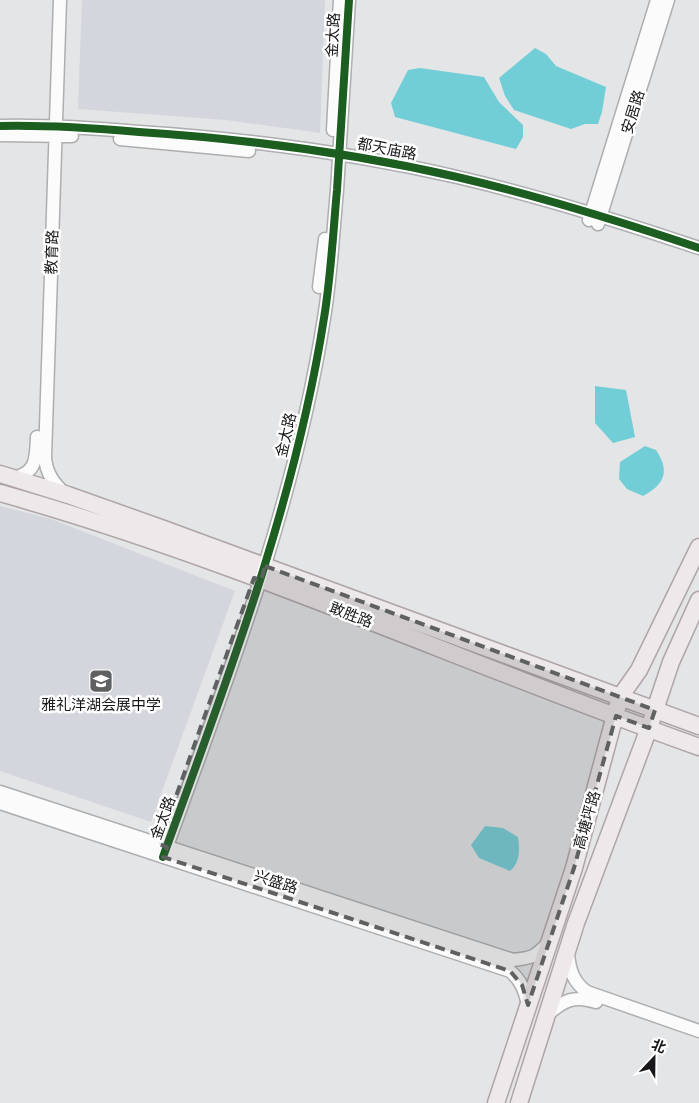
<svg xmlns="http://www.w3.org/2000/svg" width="699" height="1103" viewBox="0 0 699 1103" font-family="Signika,'Noto Sans SC',sans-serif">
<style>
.built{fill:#d3d6dc}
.water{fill:#72ced6}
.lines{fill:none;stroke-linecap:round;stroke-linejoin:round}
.minor-casing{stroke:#adaeaf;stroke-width:15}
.major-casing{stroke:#afa5a7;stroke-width:19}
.minor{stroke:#fbfbfb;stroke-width:12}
.major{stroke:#ede8e9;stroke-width:16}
.cycleway-casing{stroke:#fff;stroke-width:11}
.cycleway{stroke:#1b5e20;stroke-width:8}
.marked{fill:#5f6062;fill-opacity:0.2;stroke:#5f6062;stroke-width:4;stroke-dasharray:10 6;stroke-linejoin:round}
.labels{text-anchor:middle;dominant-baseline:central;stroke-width:5;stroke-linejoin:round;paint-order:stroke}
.street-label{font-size:15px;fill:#18181a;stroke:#fff}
.poi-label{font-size:15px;fill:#18181a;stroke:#fff}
</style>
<rect width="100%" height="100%" fill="#e4e5e7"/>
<path class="built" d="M82 0H325L320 133 226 120 78 109Z
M0 506 51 519 235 591 151 822 0 771Z"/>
<path class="water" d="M535 48 546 54 556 66 606 87 602 112 598 124H585L571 129 514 110 505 96 499 78Z
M420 68 484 77 499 102 523 125V137L516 149 395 117 391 103 408 70Z
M595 386 626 390 635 437 613 443 595 423Z
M645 446 656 450C670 471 665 484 643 496L627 489 619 479 620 462Z
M485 826 503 828 518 837C520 849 520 863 510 871L479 858 471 845Z"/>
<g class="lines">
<g class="minor-casing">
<path id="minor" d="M60 0 45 457C46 473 53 484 66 494
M0 126C46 125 93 128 139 132 246 139 353 153 457 177 539 196 619 221 699 248
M333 130 340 0
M0 135 72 136
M120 139 249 151
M589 220 657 0
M598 224 668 0
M319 287 325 239
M13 478C37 473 36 458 37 437
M0 792 513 960C531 958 536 957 548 943
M0 803 510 971C521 980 525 991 528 1005
M163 857C227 680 295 504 324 318 331 276 333 233 337 190 341 127 345 63 349 0
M568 952C569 969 573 982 587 992L699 1031
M547 1015C564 1000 574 995 596 1002"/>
</g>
<g class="major-casing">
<path id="major" d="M0 474 68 495 161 528 699 726
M0 493C239 560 465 664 699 747
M496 1103 574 868 620 697 639 670 699 547
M519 1103 576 923 649 728 671 662 699 600"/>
</g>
<use href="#minor" class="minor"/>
<use href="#major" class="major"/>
<g class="cycleway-casing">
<path id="cycleway" d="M0 126C46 125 93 128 139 132 246 139 353 153 457 177 539 196 619 221 699 248
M163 857C227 680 295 504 324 318 331 276 333 233 337 190 341 127 345 63 349 0"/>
</g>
<use href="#cycleway" class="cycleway"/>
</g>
<path class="marked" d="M265 566 655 710 649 728 616 716 574 868 528 1005 522 985 510 971 163 857 167 847 159 844 254 578 261 580Z"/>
<defs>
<g id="school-square" transform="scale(1.25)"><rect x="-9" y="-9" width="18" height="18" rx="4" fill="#5f6062" stroke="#fff"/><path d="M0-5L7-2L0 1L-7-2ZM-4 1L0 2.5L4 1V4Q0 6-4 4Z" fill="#fff"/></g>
</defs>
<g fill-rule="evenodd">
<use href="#school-square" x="101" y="681"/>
</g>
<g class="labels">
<g class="street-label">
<text transform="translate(333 35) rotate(-87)">金太路</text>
<text transform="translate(633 112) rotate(-73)">安居路</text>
<text transform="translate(387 149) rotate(11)">都天庙路</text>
<text transform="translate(52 252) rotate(-88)">教育路</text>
<text transform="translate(286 435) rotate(-77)">金太路</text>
<text transform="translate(351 615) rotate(21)">敢胜路</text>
<text transform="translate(163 818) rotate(-70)">金太路</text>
<text transform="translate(587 820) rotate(-74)">高塘坪路</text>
<text transform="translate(276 882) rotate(18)">兴盛路</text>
</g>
<g class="poi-label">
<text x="101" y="705">雅礼洋湖会展中学</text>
</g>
</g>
<g transform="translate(654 1058) rotate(22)" stroke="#ffffff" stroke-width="4" paint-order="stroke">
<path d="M0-4L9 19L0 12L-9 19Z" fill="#18181a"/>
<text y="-8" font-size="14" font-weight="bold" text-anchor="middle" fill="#18181a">北</text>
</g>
</svg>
